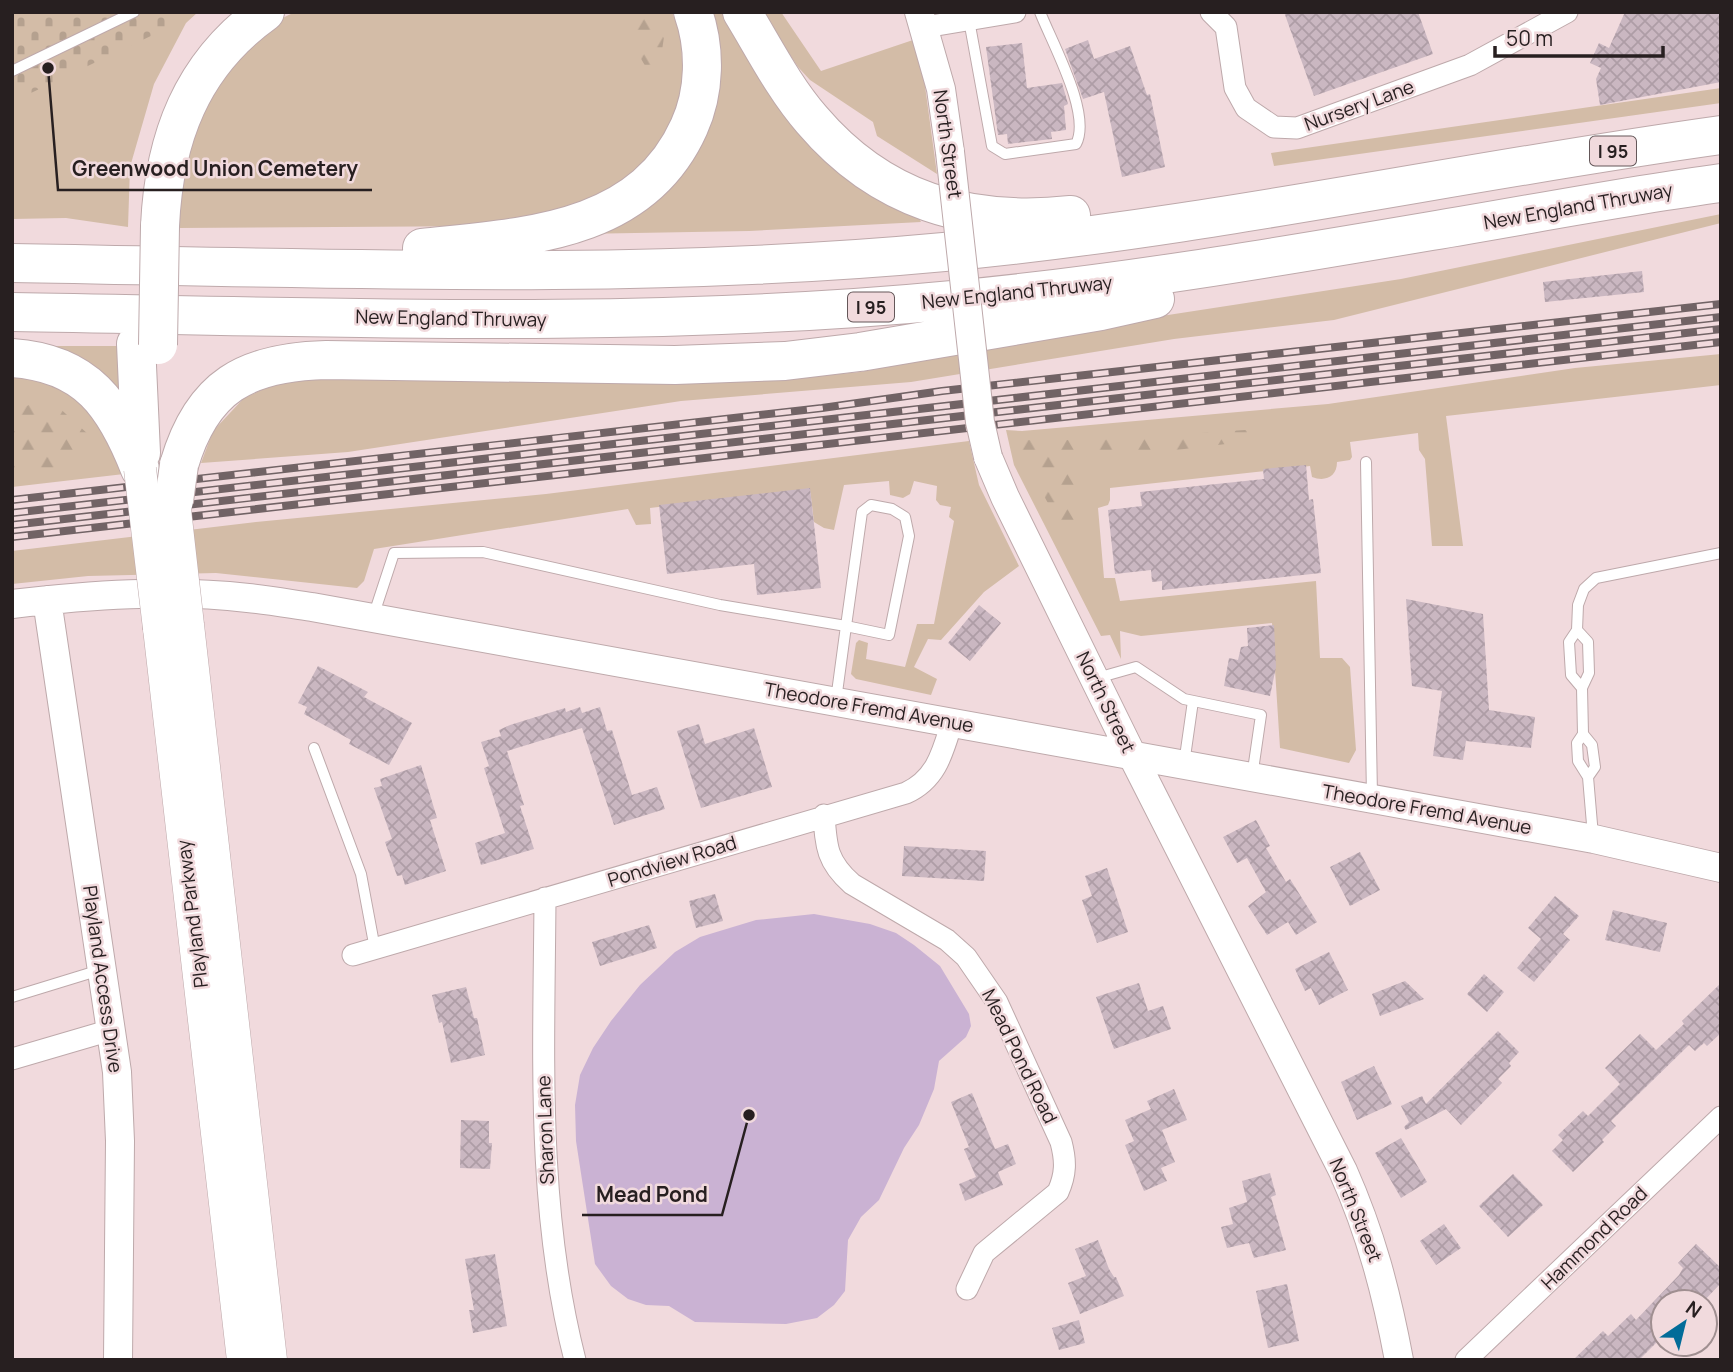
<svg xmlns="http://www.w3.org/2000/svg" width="1733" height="1372" viewBox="0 0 1733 1372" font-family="Manrope,sans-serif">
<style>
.grass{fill:#d3bca7}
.forest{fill:url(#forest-firs)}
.cemetery{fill:url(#cemetery-stones)}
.water{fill:#cab2d3}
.building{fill:url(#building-cross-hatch)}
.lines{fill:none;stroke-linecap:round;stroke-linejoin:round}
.service-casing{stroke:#bea9ab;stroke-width:12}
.minor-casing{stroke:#bea9ab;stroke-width:23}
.tertiary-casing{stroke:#bea9ab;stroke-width:30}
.secondary-casing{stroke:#bea9ab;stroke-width:33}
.motorway-casing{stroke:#bea9ab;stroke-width:40}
.service{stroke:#fff;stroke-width:10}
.minor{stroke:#fff;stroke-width:21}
.tertiary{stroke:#fff;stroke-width:28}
.secondary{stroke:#fff;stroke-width:32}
.motorway{stroke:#fff;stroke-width:38}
.rail-casing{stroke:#716365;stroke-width:8}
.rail{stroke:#f1dadd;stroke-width:5;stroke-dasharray:16;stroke-linecap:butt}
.tertiary-bridge-casing{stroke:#bea9ab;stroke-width:30;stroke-linecap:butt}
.secondary-bridge-casing{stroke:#bea9ab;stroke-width:33;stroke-linecap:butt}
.motorway-bridge-casing{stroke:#bea9ab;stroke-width:40;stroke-linecap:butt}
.tertiary-bridge{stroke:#fff;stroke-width:28}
.secondary-bridge{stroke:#fff;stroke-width:32}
.motorway-bridge{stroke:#fff;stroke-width:38}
.labels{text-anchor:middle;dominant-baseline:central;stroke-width:5;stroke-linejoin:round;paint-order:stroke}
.shield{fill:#f1dadd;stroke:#645759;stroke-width:2}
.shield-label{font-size:18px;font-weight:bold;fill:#271f20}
.street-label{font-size:19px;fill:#271f20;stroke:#f1dadd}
.leader{fill:none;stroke:#271f20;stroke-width:2.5}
.callout-dot{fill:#271f20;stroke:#f1dadd;stroke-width:2.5}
.callout-label{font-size:21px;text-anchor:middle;font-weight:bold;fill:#271f20;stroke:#f1dadd;stroke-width:5;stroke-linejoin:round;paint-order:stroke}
</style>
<defs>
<pattern id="forest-firs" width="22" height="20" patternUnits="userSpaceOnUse" patternTransform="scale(1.75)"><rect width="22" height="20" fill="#d3bca7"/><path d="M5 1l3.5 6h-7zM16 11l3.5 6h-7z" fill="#b5a18f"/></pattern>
<pattern id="cemetery-stones" width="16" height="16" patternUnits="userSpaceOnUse" patternTransform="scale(1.75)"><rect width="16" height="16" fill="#d3bca7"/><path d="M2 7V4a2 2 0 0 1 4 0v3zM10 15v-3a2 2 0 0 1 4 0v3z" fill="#b5a18f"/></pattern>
<pattern id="building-cross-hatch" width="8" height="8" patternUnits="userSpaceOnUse" patternTransform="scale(1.75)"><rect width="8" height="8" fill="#cab7c1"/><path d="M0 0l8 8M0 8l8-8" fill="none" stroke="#ae9da6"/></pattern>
</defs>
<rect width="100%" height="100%" fill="#f1dadd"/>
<path class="grass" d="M174 12H198L186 23 154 84 130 167 128 227 66 218 12 219V88Z
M295 12H672L681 35 683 86 666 143 636 178 582 206 498 226 178 228 184 148 213 88 266 26Z
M709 12H730L914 210 921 222 749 231 578 234 689 151Z
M762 12H781L821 71 913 40 922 64 937 174 877 136 873 122 810 80 798 67Z
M1721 88V103L1274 166 1271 153Z
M1721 214V223L1334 320 1174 339 911 382 681 401 348 452 201 463 213 431 244 398 289 377 765 381 860 372 1103 325 1401 279Z
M40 346H127L130 409Z
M1721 354V385L1446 416 1463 546H1432L1425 459 1419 450 1418 433 1350 442 1352 457 1350 460 1337 462C1337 477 1325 482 1312 477L1310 466 1110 488V500L1108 505 1098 508 1104 578H1115L1120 601 1316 581 1320 658H1342L1350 667 1356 750 1349 763 1280 748 1272 623 1141 636 1120 631 1121 659 1110 635 1101 636 1014 465 1006 430 1022 431 1328 404 1575 368Z
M12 375 68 388 110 436 124 474 12 487Z
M969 441 979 485 1019 566 984 592 941 640 928 639 914 667 937 679 931 695 856 679 851 674 856 643 859 640 868 643 866 659 905 667 917 624H934L954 521 949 517 951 507 940 505 936 500 937 486 914 481 910 494 903 498 890 495 889 481 844 485 834 530 824 528 814 522 810 489 650 508 651 524 636 525 628 509 374 549 364 581 357 588 216 573 88 576 12 584V551L256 522 546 494Z"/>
<path class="forest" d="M623 12H655L665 30 659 71 647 69 640 57Z
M34 402 55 404 89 435 85 452 67 468 12 474V414Z
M1245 430 1256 432 1261 436 1251 441 1109 458 1081 456 1075 475 1081 520 1066 536 1032 474 1020 460V447L1025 440H1097Z"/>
<path class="cemetery" d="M12 12H185L155 34 12 102Z"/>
<path class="water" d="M814 914 870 924 896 933 914 945 940 966 969 1014 971 1026 966 1037 939 1061 934 1089 919 1125 904 1148 879 1200 861 1217 848 1240 845 1291 834 1305 817 1318 786 1324 695 1322 669 1306 646 1305 628 1299 611 1286 595 1264 576 1141 575 1105 580 1075 593 1048 611 1021 640 985 675 952 700 937 756 920Z"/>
<path class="building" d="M1284 12H1418L1433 54 1314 96Z
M1625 12H1721V82L1600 105 1596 79 1601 68 1590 63 1599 43 1609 48Z
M1088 40 1094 59 1130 46 1147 95 1150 94 1165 167 1122 177 1104 92 1083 99 1065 49Z
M1022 43 1027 88 1062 83 1068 104 1064 106 1066 130 1051 132 1052 139 1008 144 1007 134 998 135 986 47Z
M1642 271 1644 292 1545 302 1543 282Z
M1306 465 1309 500 1313 499 1321 573 1162 590V581L1152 582 1151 570 1115 574 1108 510 1142 506 1140 492 1264 479 1263 469Z
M810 488 821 588 757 595 754 564 667 574 659 505Z
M1406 599 1483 614 1489 710 1535 717 1531 748 1466 741 1463 760 1433 756 1442 691 1412 686Z
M979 605 1001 623 970 661 948 643Z
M1274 625 1276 667 1270 696 1224 686 1229 658 1238 660 1241 647 1248 646 1247 628Z
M318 666 368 692 364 697 412 723 389 765 349 744 351 740 304 714 307 707 298 703Z
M580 707 582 713 600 707 607 731 612 730 632 795 657 787 665 809 614 825 582 728 507 751 524 805 520 806 534 849 481 865 475 843 505 833 484 768 489 766 481 742 501 736 499 730 510 725 565 708 566 712Z
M699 724 705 744 754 728 772 787 701 808 677 731Z
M421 765 437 818 430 820 446 871 405 885 402 875 397 876 385 842 392 839 374 788 382 786 380 779Z
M1256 820 1270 846 1266 848 1286 882 1290 879 1317 922 1296 935 1288 922 1267 935 1248 906 1266 892 1247 858 1237 863 1223 837Z
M904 846 986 851 984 881 902 876Z
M1360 852 1380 890 1350 906 1330 867Z
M1107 868 1128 932 1097 943 1082 900 1092 896 1085 876Z
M715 894 723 921 696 928 689 901Z
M1555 896 1579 916 1563 934 1570 940 1534 982 1517 968 1541 939 1528 928Z
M1613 910 1667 923 1660 952 1605 940Z
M649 925 657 948 600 966 592 942Z
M1329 952 1348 990 1319 1005 1311 988 1305 991 1295 969Z
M1484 974 1504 992 1487 1012 1467 994Z
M1405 981 1424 999 1380 1016 1372 994Z
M1139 983 1148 1011 1163 1006 1171 1029 1114 1049 1096 997Z
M1721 983V1033L1707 1046 1704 1043 1695 1051 1689 1045 1611 1121 1616 1126 1602 1140 1604 1142 1573 1172 1552 1151 1563 1140 1558 1135 1583 1111 1588 1116 1620 1084 1605 1068 1640 1034 1656 1050 1684 1024 1682 1021Z
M466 987 474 1018H477L485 1055 451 1063 442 1022 439 1023 432 995Z
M1498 1031 1519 1052 1509 1063 1511 1066 1498 1079 1502 1083 1461 1125 1446 1109 1406 1130 1404 1127 1409 1122 1401 1106 1422 1096 1426 1104Z
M1374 1066 1392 1104 1357 1120 1341 1082Z
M1174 1089 1187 1120 1162 1130 1175 1162 1161 1168 1167 1181 1144 1191 1125 1145 1134 1141 1125 1120 1151 1109 1147 1101Z
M972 1093 995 1149 1008 1144 1016 1164 998 1172 1003 1185 965 1201 959 1184 976 1177 964 1149 969 1147 951 1102Z
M461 1120 489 1121V1143H492L490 1169 460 1168Z
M1401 1138 1427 1182 1401 1198 1375 1153Z
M1270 1173 1276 1195 1271 1197 1286 1250 1254 1258 1249 1243 1227 1248 1221 1227 1233 1224 1229 1208 1247 1202 1242 1181Z
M1513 1174 1543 1205 1508 1237 1479 1206Z
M1444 1224 1461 1248 1436 1265 1420 1241Z
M1098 1240 1109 1269 1114 1277H1116L1124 1296 1080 1314 1068 1283 1086 1276 1075 1249Z
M1696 1244 1721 1268V1283L1703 1302H1663V1336L1639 1360H1573L1603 1331 1608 1336 1631 1314 1636 1320 1679 1275 1683 1268 1678 1263Z
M495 1254 507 1326 473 1333 469 1310H474L465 1259Z
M1287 1284 1299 1341 1268 1348 1256 1291Z
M1079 1320 1085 1343 1059 1350 1052 1328Z"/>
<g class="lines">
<g class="service-casing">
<path id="service" d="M969 20 992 146 1005 154 1076 144C1092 114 1052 43 1040 12
M12 71 134 12
M1366 462 1372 796
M871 505 892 509 905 517 909 536 889 635 846 626 862 512Z
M373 617 394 553 483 552 720 605 846 626 836 700
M1577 630 1588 642 1589 673 1582 688 1583 734 1577 743 1578 761 1588 777 1593 836
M1097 678 1136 667 1184 699 1261 715 1252 777
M1582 688 1571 675 1569 642 1577 630 1578 605 1584 589 1596 578 1721 553
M1583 734 1592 745 1595 767 1588 777
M314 748 361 874 375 949
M1184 764 1193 701
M12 997 100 970"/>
</g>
<g class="minor-casing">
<path id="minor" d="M1211 12 1226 27 1235 88 1246 108 1274 127 1297 128 1470 65 1567 12
M925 27 1015 12
M824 815C826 847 827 862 852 884L947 940 966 957 997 1002 1061 1142C1066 1161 1066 1174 1058 1192L984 1253 967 1289
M545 898C544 1053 536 1208 575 1360
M353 955 906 793C937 779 943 751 952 722
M12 1059 111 1030
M1466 1360 1721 1117"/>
</g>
<g class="tertiary-casing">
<path id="tertiary" d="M919 12 941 89 950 152
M988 457 1005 497 1132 755 1343 1171C1371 1234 1386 1291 1399 1360
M47 600 117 1072 120 1141 118 1360
M12 604C89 595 171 589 248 598 269 600 291 604 312 607L1594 839 1721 868"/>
</g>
<g class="secondary-casing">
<path id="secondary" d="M188 625 271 1360
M159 628 243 1360"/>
</g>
<g class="motorway-casing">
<path id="motorway" d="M742 12C764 48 784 88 812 120 881 201 968 226 1071 215
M160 226C164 139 191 65 265 12
M422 248C523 237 641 234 689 127 705 92 706 49 693 12
M12 263C323 268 634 281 944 252 1205 228 1461 171 1721 135
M12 312C326 317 640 330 953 300 1113 285 1272 258 1431 231 1528 215 1624 196 1721 183
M136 344 141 453
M12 358C87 363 115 405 140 469
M179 465C202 386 246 362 326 360L675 365 785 361 860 352 1101 311 1155 299"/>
</g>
<use href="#service" class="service"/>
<use href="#minor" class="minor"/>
<use href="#tertiary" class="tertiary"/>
<use href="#secondary" class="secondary"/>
<use href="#motorway" class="motorway"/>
<g class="rail-casing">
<path id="rail" d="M12 500 822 408 942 391 1721 304
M12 513 1721 317
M12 525 1721 329
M12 537 1721 342"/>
</g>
<use href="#rail" class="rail"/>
<g class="tertiary-bridge-casing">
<path id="tertiary-bridge" d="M950 152 980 422 988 457"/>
</g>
<g class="secondary-bridge-casing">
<path id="secondary-bridge" d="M140 469 159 628
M174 501 188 625"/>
</g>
<g class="motorway-bridge-casing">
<path id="motorway-bridge" d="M158 345 160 226
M174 501 179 465"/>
</g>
<use href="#tertiary-bridge" class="tertiary-bridge"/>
<use href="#secondary-bridge" class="secondary-bridge"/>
<use href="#motorway-bridge" class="motorway-bridge"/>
</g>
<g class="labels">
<g class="shield">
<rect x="1590" y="136.5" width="46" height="29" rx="5"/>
<rect x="848" y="292.5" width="46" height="29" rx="5"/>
</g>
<g class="shield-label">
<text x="1613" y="151">I 95</text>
<text x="871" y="307">I 95</text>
</g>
<g class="street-label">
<text transform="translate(1359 105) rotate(-20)">Nursery Lane</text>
<text transform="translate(948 144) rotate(82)">North Street</text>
<text transform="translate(1578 206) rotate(-10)">New England Thruway</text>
<text transform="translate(1017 292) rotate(-6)">New England Thruway</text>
<text transform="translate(451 318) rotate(1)">New England Thruway</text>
<text transform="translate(1106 702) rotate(64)">North Street</text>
<text transform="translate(869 707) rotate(10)">Theodore Fremd Avenue</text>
<text transform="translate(1427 809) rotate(10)">Theodore Fremd Avenue</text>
<text transform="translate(672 861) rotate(-17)">Pondview Road</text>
<text transform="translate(192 914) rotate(-97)">Playland Parkway</text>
<text transform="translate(103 979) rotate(82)">Playland Access Drive</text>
<text transform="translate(1020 1056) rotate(64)">Mead Pond Road</text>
<text transform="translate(545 1130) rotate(-92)">Sharon Lane</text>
<text transform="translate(1356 1210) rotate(68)">North Street</text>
<text transform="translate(1594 1238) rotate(-44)">Hammond Road</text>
</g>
</g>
<path class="leader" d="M48 68L58 190H372M749 1115L722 1215H582"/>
<g class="callout-dot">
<circle cx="48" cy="68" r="7"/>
<circle cx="749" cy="1115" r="7"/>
</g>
<g class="callout-label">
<text x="215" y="176">Greenwood Union Cemetery</text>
<text x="652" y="1202">Mead Pond</text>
</g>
<rect width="1733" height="1372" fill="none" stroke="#271f20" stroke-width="28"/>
<g transform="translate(1684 1323) rotate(35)"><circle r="33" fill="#f1dadd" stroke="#a08f91" stroke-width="2"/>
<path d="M0-5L12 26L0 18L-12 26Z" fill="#026c99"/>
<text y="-10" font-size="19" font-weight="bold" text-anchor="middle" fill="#271f20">N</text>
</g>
<path d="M1495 46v10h168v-10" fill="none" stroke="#271f20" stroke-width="3.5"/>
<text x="1506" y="46" font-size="21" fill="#271f20" stroke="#f1dadd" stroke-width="5" paint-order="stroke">50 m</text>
</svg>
